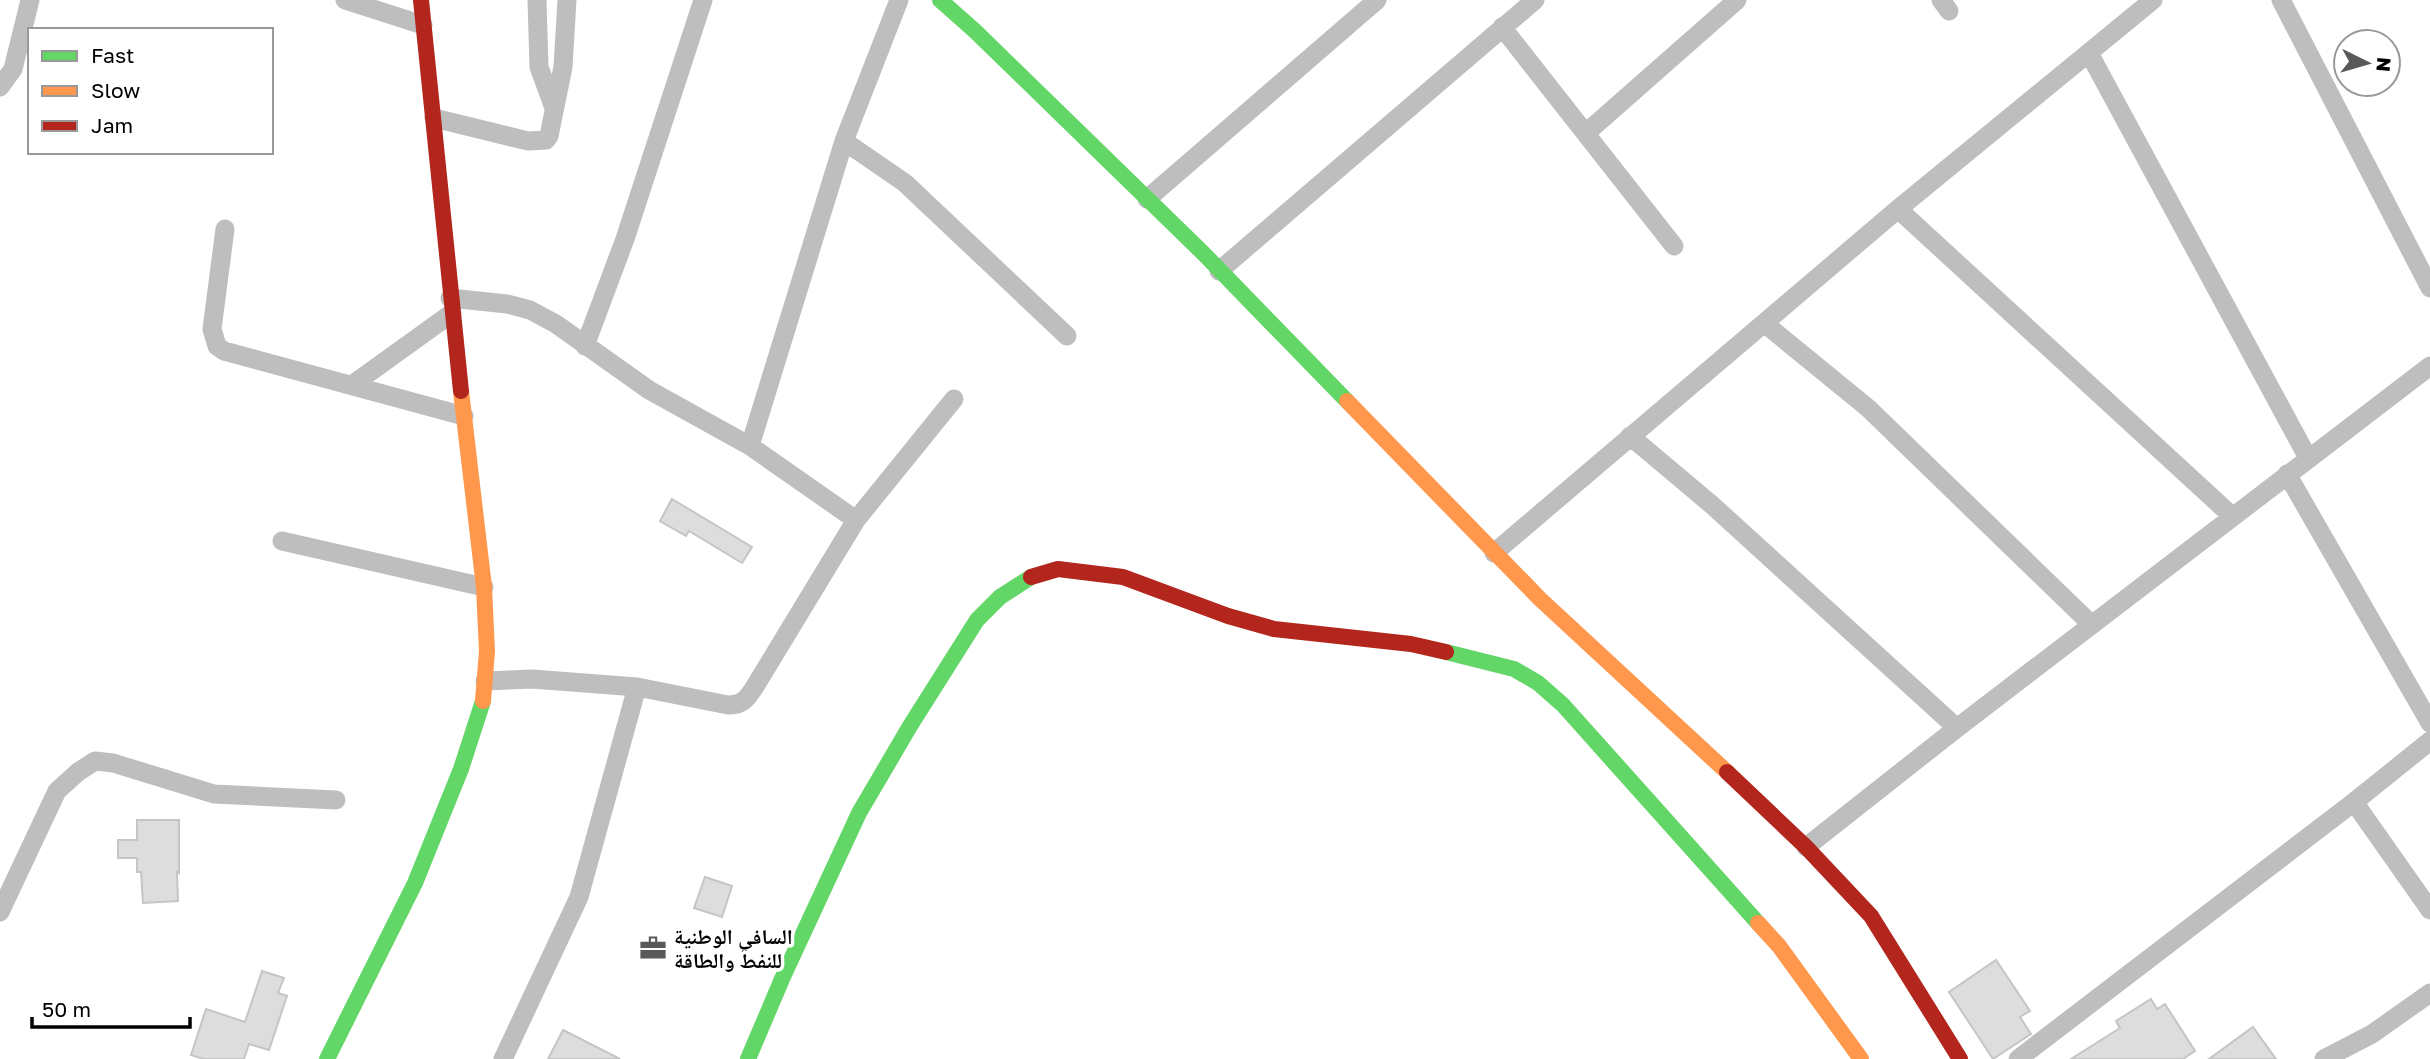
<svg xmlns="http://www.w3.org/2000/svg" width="2430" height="1059" viewBox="0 0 2430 1059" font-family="'Golos Text','Noto Naskh Arabic',sans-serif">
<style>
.building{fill:#ddd;stroke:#c5c5c5;stroke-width:2}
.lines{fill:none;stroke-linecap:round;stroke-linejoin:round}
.street{stroke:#bebebe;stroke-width:19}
.fast{stroke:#63d668;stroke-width:16}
.slow{stroke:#ff974d;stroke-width:16}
.jam{stroke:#b3261e;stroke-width:16}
.labels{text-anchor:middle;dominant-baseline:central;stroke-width:7;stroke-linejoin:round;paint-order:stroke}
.poi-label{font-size:21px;font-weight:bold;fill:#000;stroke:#fff;text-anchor:start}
</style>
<rect width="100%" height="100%" fill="#fff"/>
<path class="building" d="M672 499 752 547 742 563 689 531 686 536 660 521Z
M137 820H179V873L177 872 178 901 143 903 141 872H137V858H118V840H137Z
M705 877 732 886 722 917 694 908Z
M1996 960 2030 1011 2020 1017 2031 1034 1993 1059 1949 992Z
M262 971 284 978 278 993 287 996 269 1050 249 1044 244 1059H204L191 1055 206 1009 245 1022Z
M2151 999 2157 1009 2165 1004 2195 1051 2183 1059H2071L2120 1028 2116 1021Z
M2253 1027 2276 1059H2209Z
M563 1030 620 1059H548Z"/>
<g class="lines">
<path class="street" d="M345 0 423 25
M537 0 539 67 554 108
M1941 0 1949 11
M2281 0 2430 288
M1502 27 1674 246
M2089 53 2308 458
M0 87 13 69 30 0
M434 118 528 141 546 140 549 136 563 67 567 0
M1586 133 1737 0
M844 141 905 183 1067 336
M1147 199 1377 0
M1898 209 2232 516
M225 229 212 329 217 346 224 351 464 416
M1219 271 1535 0
M450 298 507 304 530 310 556 324 649 390 750 446 856 520
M1764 323 1868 408 2091 624
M585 346 625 239 703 0
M352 385 452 313
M1630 436 1712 505 1957 728
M750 446 844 141 899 0
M2287 474 2430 723
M282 541 484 587
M1494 553 1898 209 2153 0
M485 681 532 679 637 687 728 705C742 705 746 700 754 688L856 520 954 399
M2354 802 2430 910
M1806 847 1957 728 2430 366
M0 912 57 791 78 772 95 761 113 763 214 794 336 800
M503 1059 579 897 637 687
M2018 1059 2354 802 2430 741
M2324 1059 2372 1034 2430 993"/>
<path class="fast" d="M940 0 975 31 1203 253 1347 401
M1446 652 1514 669 1538 683 1563 705 1758 923
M327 1059 415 883 461 769 483 701
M748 1059 782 979 859 813 910 726 977 620 1000 597 1031 577"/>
<path class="slow" d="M461 391 484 587 487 651 483 701
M1347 401 1540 599 1727 772
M1758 923 1779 946 1861 1059"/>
<path class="jam" d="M421 0 461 391
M1031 577 1058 569 1123 577 1228 616 1274 629 1411 644 1446 652
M1727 772 1806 847 1871 916 1960 1059"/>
</g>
<defs>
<g id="office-bare" transform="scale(2.1)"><path d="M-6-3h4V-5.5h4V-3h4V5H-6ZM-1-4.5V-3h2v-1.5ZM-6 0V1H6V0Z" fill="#595959" stroke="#fff" stroke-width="2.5" paint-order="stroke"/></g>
</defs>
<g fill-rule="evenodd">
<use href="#office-bare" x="653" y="948"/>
</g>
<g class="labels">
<g class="poi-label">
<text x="674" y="936">السافي الوطنية<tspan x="674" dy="24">للنفط والطاقة</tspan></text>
</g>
</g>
<rect x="28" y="28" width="245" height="126" fill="#ffffff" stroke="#999999" stroke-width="2"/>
<rect x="42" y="51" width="35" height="10" fill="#63d668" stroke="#999999" stroke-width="2"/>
<text x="91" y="63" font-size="21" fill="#000000">Fast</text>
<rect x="42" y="86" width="35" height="10" fill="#ff974d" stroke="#999999" stroke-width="2"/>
<text x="91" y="98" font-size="21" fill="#000000">Slow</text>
<rect x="42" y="121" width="35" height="10" fill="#b3261e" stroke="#999999" stroke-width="2"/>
<text x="91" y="133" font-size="21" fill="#000000">Jam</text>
<g transform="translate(2367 63) rotate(95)"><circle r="33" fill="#ffffff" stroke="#999999" stroke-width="2"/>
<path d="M0-5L12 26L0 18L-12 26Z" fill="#595959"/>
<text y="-10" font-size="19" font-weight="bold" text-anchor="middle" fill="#000000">N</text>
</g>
<path d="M32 1017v10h158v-10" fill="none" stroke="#000000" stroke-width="3.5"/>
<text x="42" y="1017" font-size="21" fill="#000000" stroke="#ffffff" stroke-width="5" paint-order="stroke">50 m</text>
</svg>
